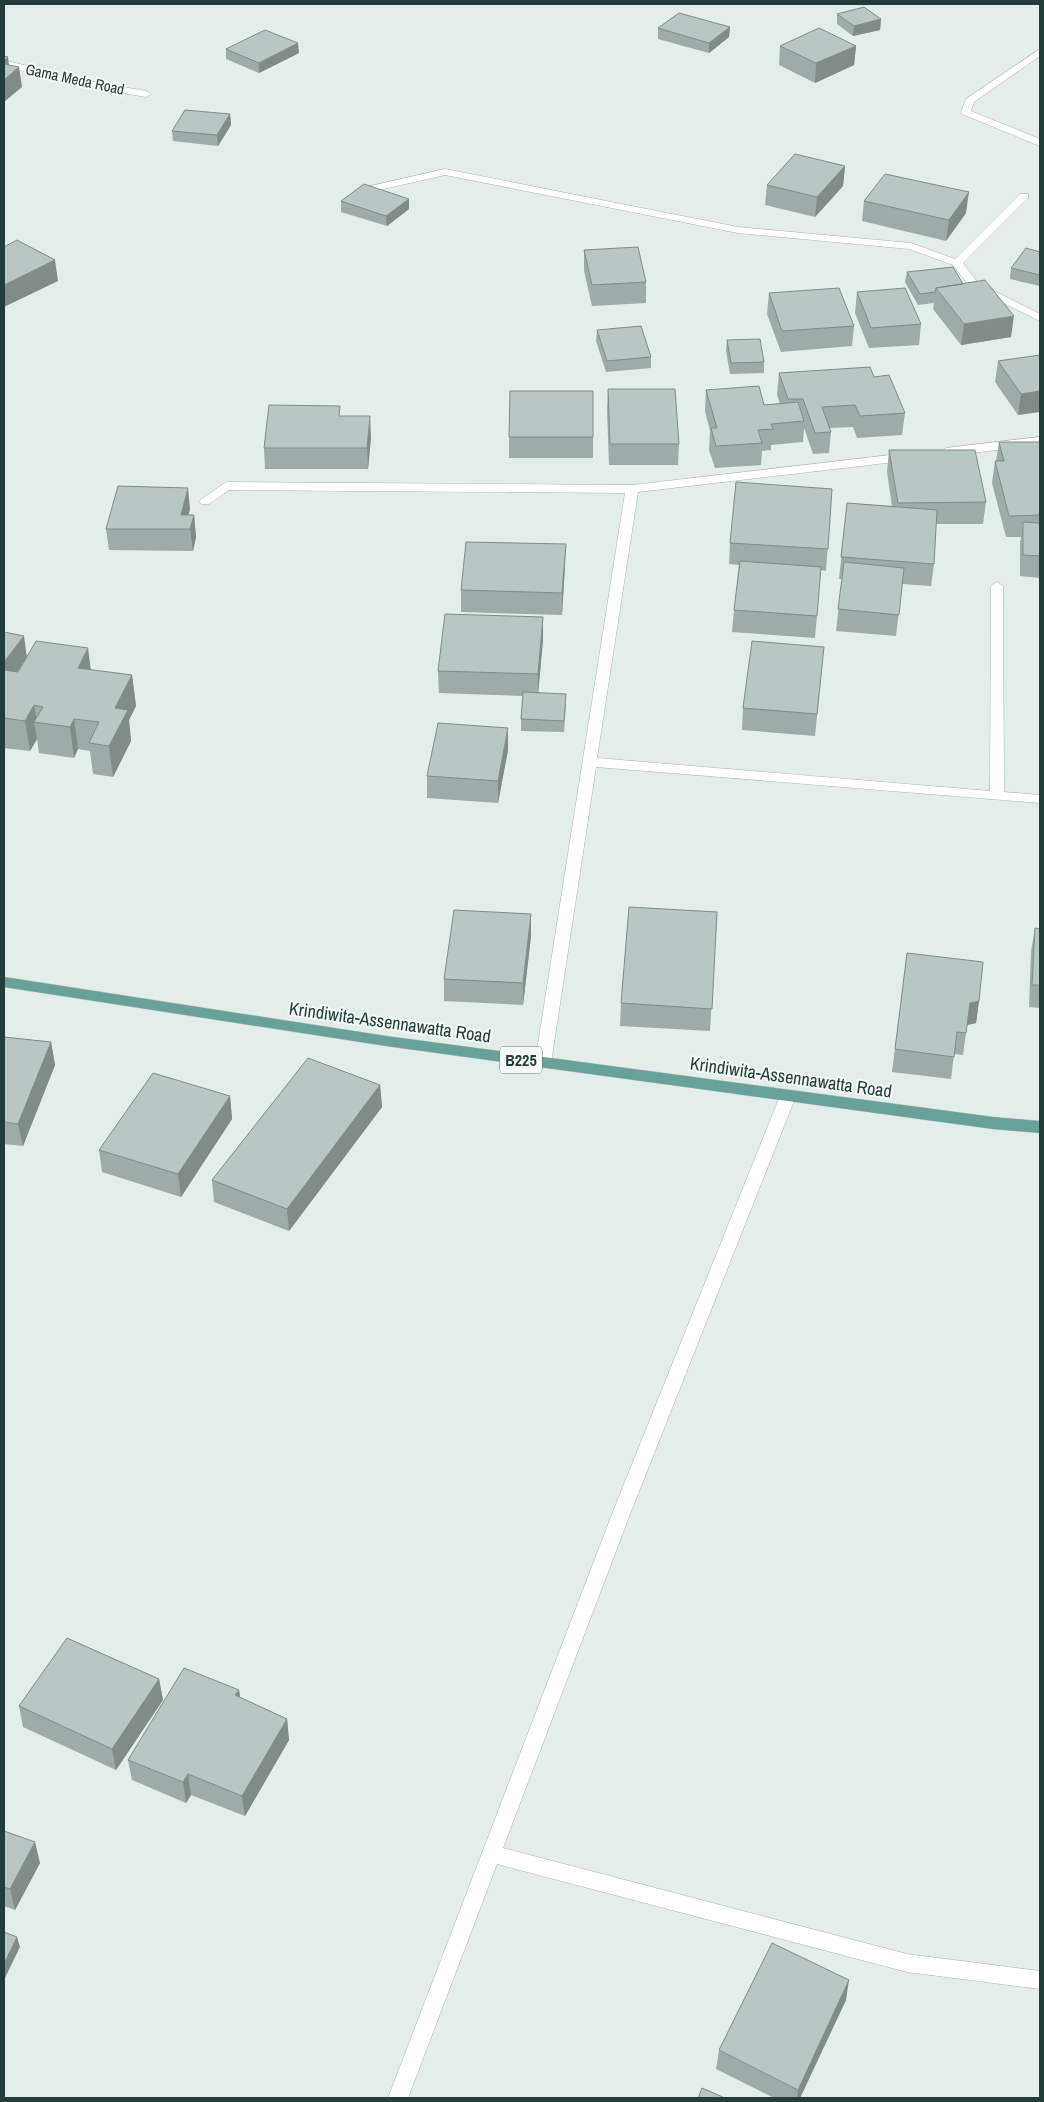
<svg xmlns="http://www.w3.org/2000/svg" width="1044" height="2102" viewBox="0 0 1044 2102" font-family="'Archivo Narrow',sans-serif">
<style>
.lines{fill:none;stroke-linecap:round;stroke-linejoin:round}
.minor-casing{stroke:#a6b5b1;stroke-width:1}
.major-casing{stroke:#c1c9c8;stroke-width:1}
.minor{fill:#fff;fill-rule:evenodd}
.major{fill:#68a19a;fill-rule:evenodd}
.wall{fill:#9eaba8}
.shaded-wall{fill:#818b88}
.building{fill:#b8c7c3;stroke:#818b88}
.labels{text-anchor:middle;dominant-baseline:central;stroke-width:4;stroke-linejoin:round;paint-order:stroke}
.far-street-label{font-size:15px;fill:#233e3a;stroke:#f4f9f7}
.shield{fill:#f4f9f7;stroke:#627673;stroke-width:1}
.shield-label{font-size:16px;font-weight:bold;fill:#233e3a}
.street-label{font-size:18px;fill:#233e3a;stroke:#f4f9f7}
</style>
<rect width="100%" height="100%" fill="#e3ede9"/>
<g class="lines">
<g class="minor-casing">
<path id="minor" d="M1040 49V56L974 102 971 111 1040 139V146L962 114 961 112 966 99Z
M4 60 77 79 146 91 151 94 146 97 76 85 4 66Z
M445 169 738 227 911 243 955 259 1020 194H1028V198L963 263 978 283 1040 314V321L970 287 953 265 909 249 738 233 445 175 366 193 361 190 362 188Z
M1040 437V445L946 456 940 452 946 448Z
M908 453 914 457 912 460 638 492 597 758 990 791 991 586 997 582 1003 586 1004 792 1040 795V803L596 767 551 1063 548 1067H538L535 1063 625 493 229 490 209 504H201L199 501 226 482 632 485Z
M788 1091 793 1092 796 1096 632 1509 503 1848 907 1954 1040 1971V1989L907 1972 497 1864 408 2098H388L614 1509 780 1096 783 1092Z"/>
</g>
<g class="major-casing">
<path id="major" d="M4 977 386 1036 993 1117 1040 1121V1133L993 1129 386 1046 4 987Z"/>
</g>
<use href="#minor" class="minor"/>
<use href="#major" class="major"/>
</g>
<path class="wall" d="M837 14 881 19 880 30 853 36 837 24Z
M730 27 729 37 709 53 658 39V28Z
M780 46H856L854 65 815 83 779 65Z
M226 49 299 53 259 73 226 59Z
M230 114 231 125 218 146 173 141 172 131Z
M845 166 843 186 815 217 765 205 767 185Z
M409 199V209L387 226 341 212V201Z
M864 201 966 213 946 241 862 221Z
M584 250 646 282V303L592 306 584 271Z
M1040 252V286L1010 279 1011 268Z
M907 272 963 284 1011 337 961 345 933 309 934 303 918 305 905 282Z
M857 292 921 324 919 345 869 348 855 313Z
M769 293 854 326 852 346 781 352 767 314Z
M597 330 651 357V368L606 372 596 341Z
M727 340 764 362V373L730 374 726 351Z
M1040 355 1018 415 995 382 998 361Z
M779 373 874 377 905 413 902 435 857 438 853 427 829 428 831 432 829 453 813 454 804 428 803 442 771 445V450L762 451 761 465 715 468 709 450 710 431 705 411 706 390 764 405 780 404 777 394Z
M608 389 679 444 678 465H609L607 410Z
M340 416 371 437 368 469H265L264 448Z
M509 437H593V458H509Z
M999 442H1040V578L1020 576V543L1021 537H1006L992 483 995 461H996Z
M889 450 986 502 983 524H936L934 564 931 586 902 584 896 636 836 631 842 579H839L847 503 892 506 887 472Z
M832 489 826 571 821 570 815 638 732 632 734 610 739 565 729 564 730 543Z
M190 509 188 515H194L196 537 193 551 109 550 106 529Z
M565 566 562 615 461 612V590Z
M4 632 27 656 91 670 132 675 136 706 129 720 131 741 113 777 93 774 90 751 78 749 74 758 39 753 37 739 30 751 4 748Z
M543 639 538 693 566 705 564 732 521 731V719L523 696 439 693 438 671Z
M824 647 815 736 742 730 743 708Z
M508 750 498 803 427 798V776Z
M717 912 710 1031 620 1026 621 1003Z
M1035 928 1040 929V1008L1029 1007 1031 951Z
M531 936 523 1005 444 1001V979Z
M907 953 979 1001 976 1023 967 1025 963 1055 954 1054 951 1079 892 1072Z
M4 1037 51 1042 55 1065 23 1146 4 1144Z
M380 1085 382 1107 289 1231 214 1202 212 1180Z
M230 1096 232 1119 181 1197 102 1172 99 1150Z
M159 1679 163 1700 116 1770 23 1727 19 1706Z
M239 1690 240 1698 287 1719 289 1740 245 1816 191 1795 186 1803 132 1780 128 1760Z
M4 1831 40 1863 15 1910 4 1906Z
M846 2000 800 2098H774L716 2069 719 2050Z"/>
<path class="shaded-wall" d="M881 19 880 30 853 36 854 26Z
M730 27 729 37 709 53V43Z
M298 43 299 53 259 73V63Z
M856 46 854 65 815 83 816 63Z
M8 57 10 74 19 67 22 87 4 102V61Z
M230 114 231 125 218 146 217 135Z
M845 166 843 186 815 217 817 197Z
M969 192 966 213 946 241 949 220Z
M409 199V209L387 226 386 216Z
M55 260 58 281 4 307V285Z
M1014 316 1011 337 961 345 964 324Z
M1040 391V412L1018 415 1021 394Z
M370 416 371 437 368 469 367 448Z
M188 488 190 509 185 529 181 515Z
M194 515 196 537 193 551 190 529Z
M566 544 565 566 562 615V593Z
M543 617V639L538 696V674Z
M24 636 27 658 6 686 4 671V662Z
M88 648 92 679 78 668Z
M132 675 136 706 129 720 131 741 113 777 109 746 115 708Z
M34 705 37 722H34L37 739 30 751 25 721Z
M74 719 78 749 74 758 70 727Z
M508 728V750L498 803V781Z
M531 914V936L523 1005V983Z
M979 1001 976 1023 967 1025 970 1003Z
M51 1042 55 1065 23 1146 18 1124Z
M380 1085 382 1107 289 1231 287 1209Z
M230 1096 232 1119 181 1197 178 1174Z
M159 1679 163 1700 116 1770 112 1749Z
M239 1690 242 1711 235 1695Z
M287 1719 289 1740 245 1816 242 1796Z
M188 1774 191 1795 186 1803 183 1782Z
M35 1842 40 1863 15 1910 10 1889Z
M17 1937 20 1947 4 1980V1964Z
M849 1980 846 2000 800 2098H797L798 2090Z"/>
<path class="building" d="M864 7 881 19 854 26 837 14Z
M679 13 730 27 709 43 658 28Z
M819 28 856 46 816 63 780 46Z
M265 30 298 43 259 63 226 49Z
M4 56 8 57 4 61Z
M4 64 19 67 4 80Z
M185 110 230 114 217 135 172 131Z
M795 154 845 166 817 197 767 185Z
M885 174 969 192 949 220 864 201Z
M364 184 409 199 386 216 341 201Z
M17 240 55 260 4 285V247Z
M638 247 646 282 592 285 584 250Z
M1026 248 1040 252V275L1011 268Z
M953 267 963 284 936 288 935 292 920 294 907 272Z
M985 280 1014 316 964 324 936 288Z
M839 288 854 326 782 331 769 293Z
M905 288 921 324 871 328 857 292Z
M641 326 651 357 607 361 597 330Z
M760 339 764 362 731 363 727 340Z
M1040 355V391L1021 394 998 361Z
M870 367 874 377 889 375 905 413 860 416 855 405 822 407 831 432 815 433 803 399H788L779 373Z
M759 386 764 405 798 402 804 421 771 424 773 429 758 430 762 443 716 446 711 428H717L706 390Z
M608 389H675L679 444H610Z
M510 391H593V437H509Z
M269 405 340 406 339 416H370L367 448H264Z
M999 442H1040V515L1009 516 995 461H1004Z
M889 450H975L986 502 898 503Z
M736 482 832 489 828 549 730 543Z
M118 486 188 488 181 515H194L190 529H106Z
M847 503 937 510 934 564 841 557Z
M1023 522 1040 523V556L1023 555Z
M466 542 566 544 562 593 461 590Z
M740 561 821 567 817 616 734 610Z
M844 562 904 568 899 615 838 609Z
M445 614 543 617 538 674 438 671Z
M4 632 24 636 4 662Z
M36 641 88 648 78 668 132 675 115 708 128 710 109 746 89 743 99 722 74 719 70 727 34 722 43 707 34 705 25 721 4 718V670L18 672Z
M752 641 824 647 817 714 743 708Z
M523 692 566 694 564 721 521 719Z
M438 723 508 728 498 781 427 776Z
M629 907 717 912 712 1009 621 1003Z
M454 910 531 914 523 983 444 979Z
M1035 928 1040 929V985H1032Z
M907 953 983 962 979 1001 970 1003 966 1033 957 1032 954 1057 895 1049Z
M4 1037 51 1042 18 1124 4 1122Z
M308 1058 380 1085 287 1209 212 1180Z
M153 1073 230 1096 178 1174 99 1150Z
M67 1638 159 1679 112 1749 19 1706Z
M184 1668 239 1690 235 1695 287 1719 242 1796 188 1774 183 1782 128 1760Z
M4 1831 35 1842 10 1889 4 1887Z
M4 1932 17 1937 4 1964Z
M772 1943 849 1980 798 2090 719 2050Z
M702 2088 725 2098H698Z"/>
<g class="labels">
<g class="far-street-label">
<text transform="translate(75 79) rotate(12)">Gama Meda Road</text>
</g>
<rect class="shield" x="500" y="1046.5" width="42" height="27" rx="4"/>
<g class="shield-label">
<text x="521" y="1060">B225</text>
</g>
<g class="street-label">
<text transform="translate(390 1022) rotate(8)">Krindiwita-Assennawatta Road</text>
<text transform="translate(791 1077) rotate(8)">Krindiwita-Assennawatta Road</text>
</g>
</g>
<rect width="1044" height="2102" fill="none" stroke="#233e3a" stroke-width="10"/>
</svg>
